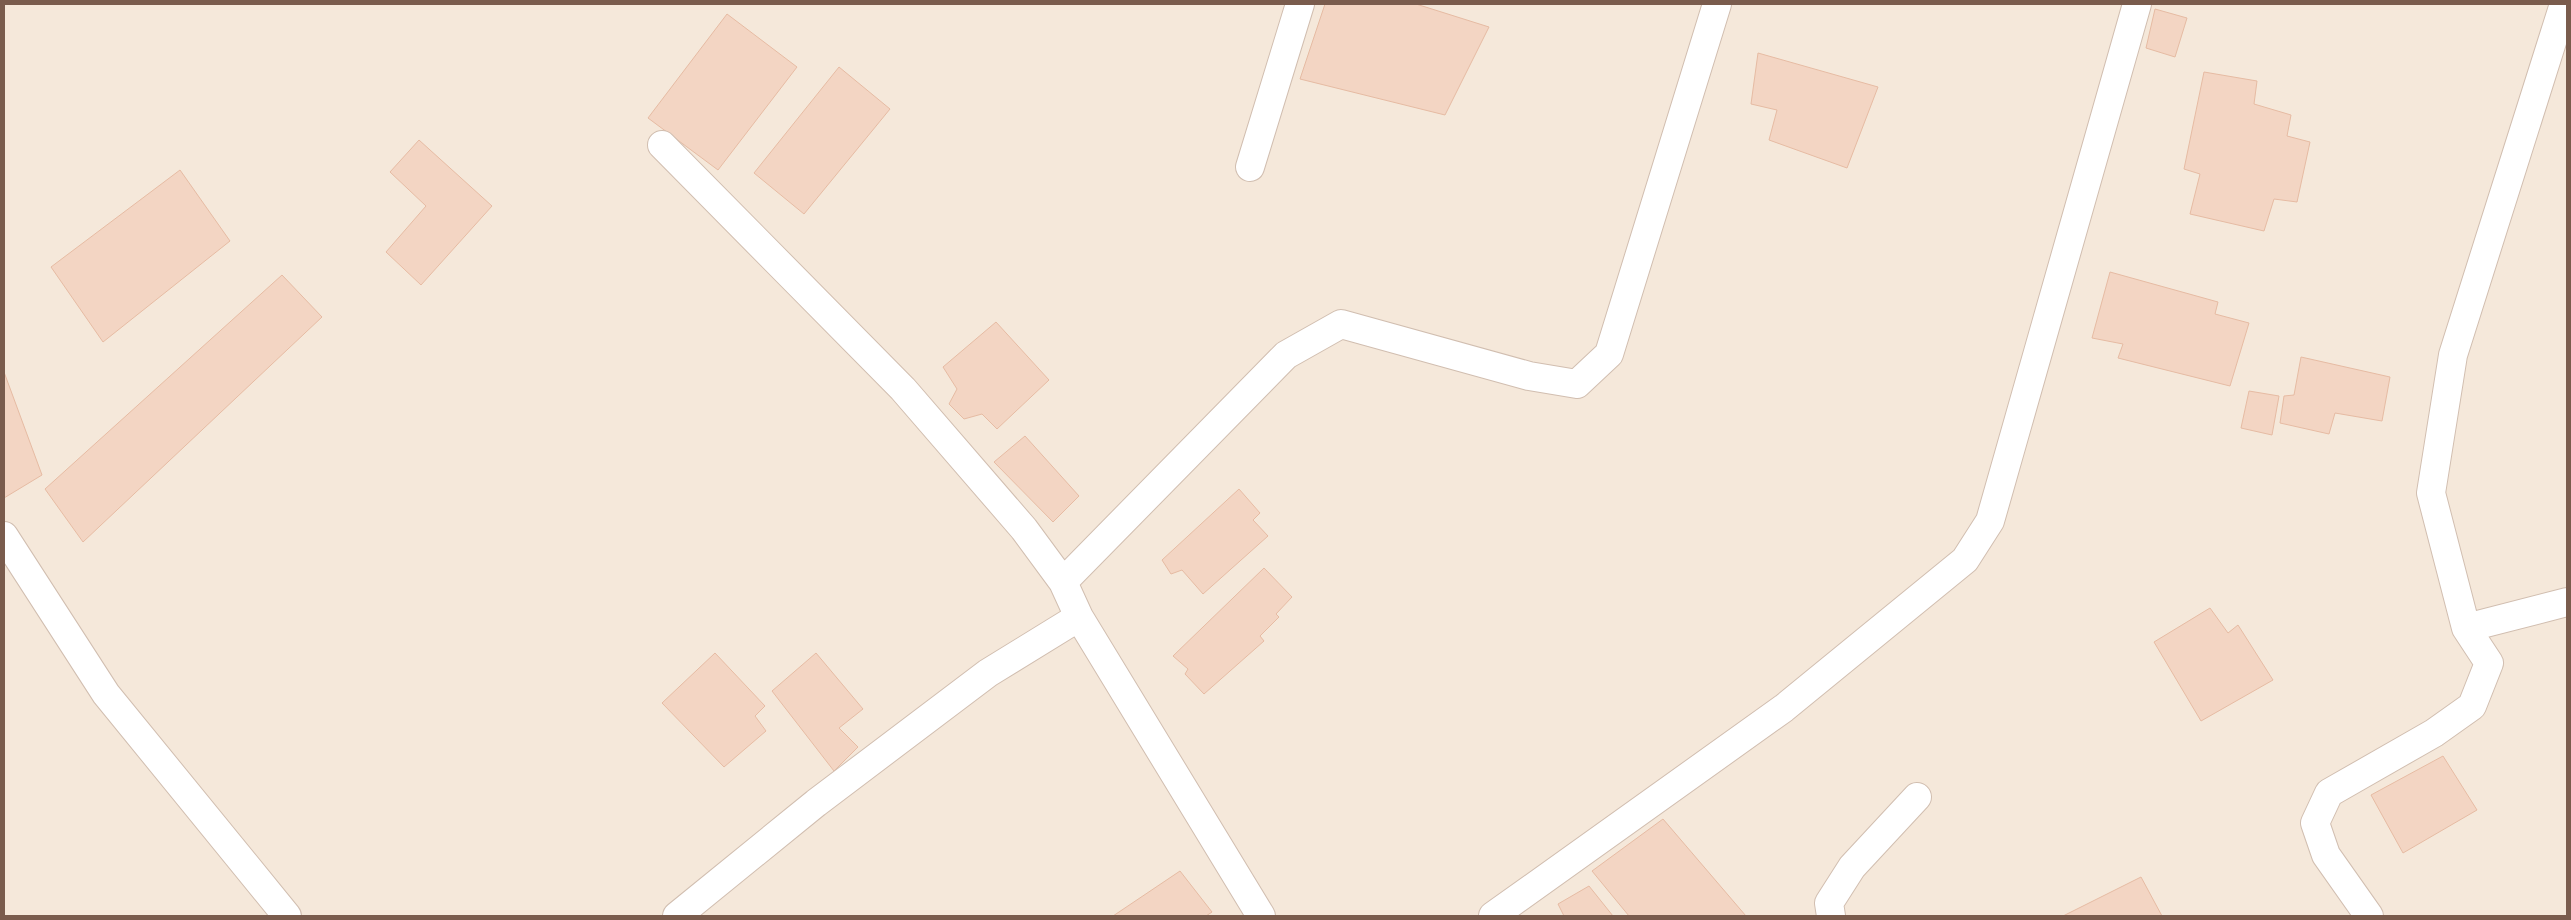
<svg xmlns="http://www.w3.org/2000/svg" width="2571" height="920" viewBox="0 0 2571 920" font-family="'Sofia Sans Condensed',sans-serif">
<style>
.residential{fill:#f5e8da}
.building{fill:#f3d5c3;stroke:#e6bba3}
.lines{fill:none;stroke-linecap:round;stroke-linejoin:round}
.minor-casing{stroke:#d1beb0;stroke-width:30}
.minor{stroke:#fff;stroke-width:28}
</style>
<rect width="100%" height="100%" fill="#fdf6ec"/>
<path class="residential" d="M4 4H2567V916H4Z"/>
<path class="building" d="M1325 4H1416L1489 27 1445 115 1300 79Z
M2155 9 2187 18 2175 57 2146 48Z
M727 14 797 67 718 170 648 118Z
M1758 53 1878 87 1847 168 1769 140 1777 110 1751 104Z
M839 67 890 109 804 214 754 173Z
M2204 72 2257 81 2254 104 2291 115 2287 136 2310 142 2297 202 2274 199 2264 231 2190 214 2200 174 2184 169Z
M419 140 492 206 421 285 386 252 426 206 390 172Z
M180 170 230 241 103 342 51 267Z
M2110 272 2218 302 2215 314 2249 323 2230 386 2118 358 2123 344 2092 338Z
M282 275 322 317 83 542 45 489Z
M996 322 1049 380 997 429 982 414 964 419 949 404 957 389 943 367Z
M2301 357 2390 377 2382 421 2335 413 2329 434 2280 423 2284 396 2294 395Z
M4 372 42 475 4 498Z
M2249 391 2279 396 2272 435 2241 428Z
M1025 436 1079 496 1053 522 994 462Z
M1239 489 1260 513 1253 520 1268 536 1203 594 1182 570 1171 574 1162 560Z
M1264 568 1292 597 1276 614 1279 617 1260 636 1264 641 1204 694 1185 674 1188 669 1173 656Z
M2210 608 2228 633 2238 625 2273 680 2201 721 2154 642Z
M715 653 765 706 755 716 766 731 724 767 662 703Z
M816 653 863 709 839 728 858 747 834 771 772 691Z
M2443 756 2477 810 2403 853 2371 795Z
M1663 819 1746 916H1629L1592 871Z
M1180 871 1212 912 1206 916H1113Z
M2141 877 2162 916H2063Z
M1589 886 1613 916H1564L1558 904Z"/>
<g class="lines">
<g class="minor-casing">
<path id="minor" d="M662 145 903 389 1024 529 1063 582 1079 617 1261 916
M1250 167 1300 4
M4 536 106 694 287 916
M1063 582 1286 355 1341 324 1529 376 1577 384 1609 354 1717 4
M2466 628 2567 602
M677 916 816 803 988 673 1079 617
M1493 916 1784 708 1965 560 1990 521 2137 4
M1831 916 1829 903 1852 867 1917 797
M2369 916 2326 855 2315 823 2329 793 2434 733 2472 706 2489 663 2466 628 2431 493 2453 355 2564 4"/>
</g>
<use href="#minor" class="minor"/>
</g>
<rect width="2571" height="920" fill="none" stroke="#7a5c4d" stroke-width="10"/>
</svg>
